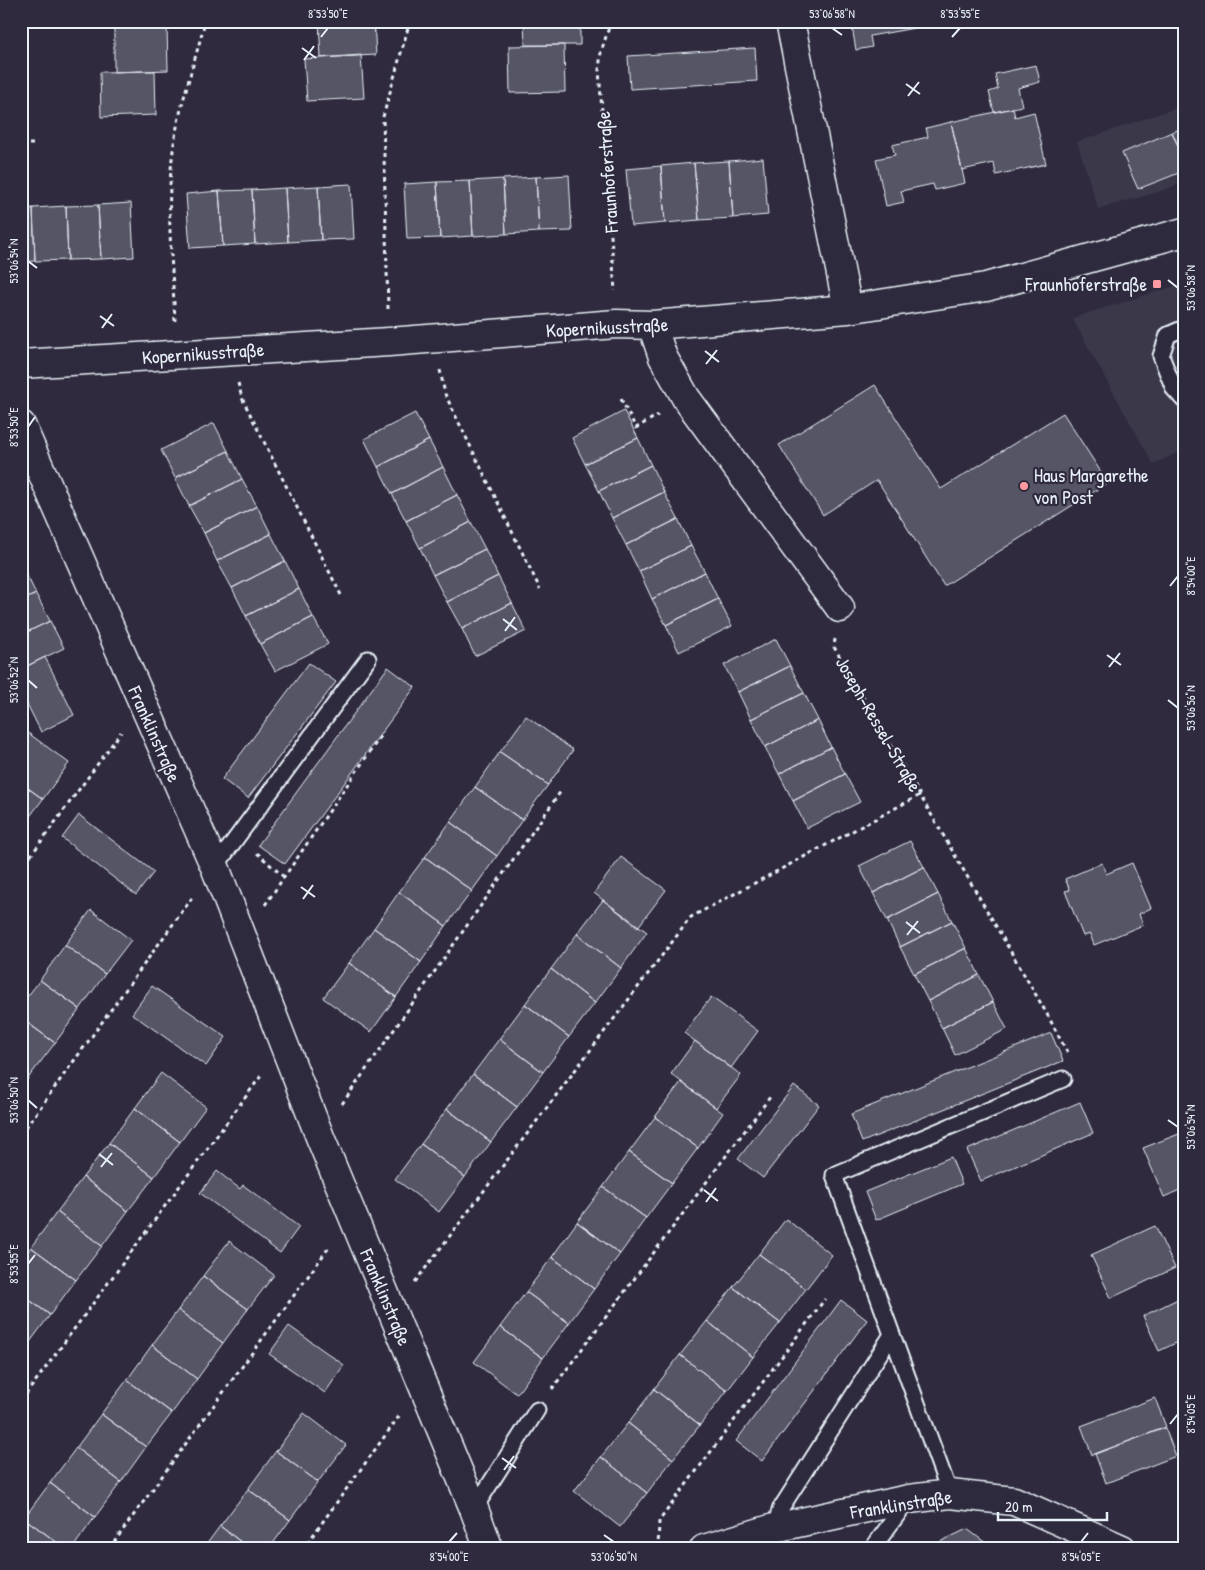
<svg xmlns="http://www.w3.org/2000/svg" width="1205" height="1570" viewBox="0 0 1205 1570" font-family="'Patrick Hand',sans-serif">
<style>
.built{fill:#3b3749}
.building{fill:#575565;stroke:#e8f1f8}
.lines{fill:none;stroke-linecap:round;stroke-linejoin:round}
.service-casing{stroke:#e8f1f8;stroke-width:19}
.minor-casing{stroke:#e8f1f8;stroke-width:31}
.path{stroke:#e8f1f8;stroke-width:3;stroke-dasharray:4 4;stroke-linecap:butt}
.service{stroke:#2f2a3d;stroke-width:15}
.minor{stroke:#2f2a3d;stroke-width:28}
.ticks{fill:none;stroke:#e8f1f8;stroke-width:2}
.poi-dot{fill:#ff9aa2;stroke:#2f2a3d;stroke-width:2}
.labels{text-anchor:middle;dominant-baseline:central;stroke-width:4.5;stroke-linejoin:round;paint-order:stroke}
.street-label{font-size:19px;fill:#e8f1f8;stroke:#2f2a3d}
.poi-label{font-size:19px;fill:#e8f1f8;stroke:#2f2a3d;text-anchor:end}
.neatline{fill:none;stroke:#e8f1f8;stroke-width:2}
.ticks-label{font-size:12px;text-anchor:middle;fill:#e8f1f8}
</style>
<rect width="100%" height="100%" fill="#2f2a3d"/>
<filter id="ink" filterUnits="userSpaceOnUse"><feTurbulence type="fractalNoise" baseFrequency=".02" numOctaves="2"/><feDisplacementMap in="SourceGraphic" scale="10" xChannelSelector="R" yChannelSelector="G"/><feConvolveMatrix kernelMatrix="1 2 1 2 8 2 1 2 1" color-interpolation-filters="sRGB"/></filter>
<g filter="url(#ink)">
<path class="built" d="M1184 105V182L1159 192 1098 209 1077 142Z
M1184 283V450L1153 464 1072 318Z"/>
<path class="building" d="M128 21H182V26L128 27Z
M319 21H374L376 55 321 58Z
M524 21H580V45H525Z
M851 21H936L937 24 870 36 872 47 856 50Z
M167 26 168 70 114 72V27Z
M564 45 565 92 510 93 509 46Z
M755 48 757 81 630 89 628 56Z
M361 55 364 98 307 101 304 59Z
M1036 65 1040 82 1018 88 1022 106 994 112 989 92 998 89 995 74Z
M155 71 156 115 101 117 100 72Z
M1013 108 1015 117 1034 112 1046 164 996 175 994 163 962 170 951 122Z
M951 122 965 183 935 190 933 184 901 191 904 202 886 206 876 159 895 155 892 145 928 137 926 128Z
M1184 128V160L1172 132Z
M1172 132 1184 160V171L1138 189 1122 153Z
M763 158 768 215 733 218 729 161Z
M729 161 733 218 699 220 694 163Z
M694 163 699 220 665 223 661 166Z
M661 166 665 223 631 226 626 169Z
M569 175 572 231 539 232 536 177Z
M536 177 539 232 506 234 503 179Z
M503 179 506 234 473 236 470 181Z
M470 181 473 236 440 238 437 182Z
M437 182 440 238 407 239 404 184Z
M351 184 354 239 321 240 318 186Z
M318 186 321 240 288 242 285 188Z
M285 188 288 242 255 244 252 190Z
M252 190 255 244 223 246 219 191Z
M219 191 223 246 190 248 186 194Z
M131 203 134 257 101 259 98 205Z
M98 205 101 259 68 260 66 206Z
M66 206 68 260 35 261 33 208Z
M33 208 35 261 21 262V209Z
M875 385 941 489 1063 413 1108 483 944 586 877 480 823 515 779 445Z
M624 411 638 438 585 464 572 438Z
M415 413 429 440 378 467 364 439Z
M214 423 228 451 175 478 161 450Z
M638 438 651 465 599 491 585 464Z
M429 440 443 467 392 494 378 467Z
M228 451 242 479 189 506 175 478Z
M651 465 664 492 612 518 599 491Z
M443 467 457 495 406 521 392 494Z
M242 479 257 506 204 533 189 506Z
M664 492 678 519 626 545 612 518Z
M457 495 471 522 420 548 406 521Z
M257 506 271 534 217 561 204 533Z
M678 519 691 546 639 571 626 545Z
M471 522 485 549 433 575 420 548Z
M271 534 285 561 232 588 217 561Z
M691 546 705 572 652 599 639 571Z
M485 549 498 576 447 602 433 575Z
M285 561 299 589 246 616 232 588Z
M23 567 36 594 21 601V568Z
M705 572 718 599 666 625 652 599Z
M498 576 512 603 462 629 447 602Z
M299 589 313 617 260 644 246 616Z
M36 594 50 621 21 635V601Z
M718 599 732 626 679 652 666 625Z
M512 603 526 631 475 656 462 629Z
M313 617 328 644 275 671 260 644Z
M50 621 64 648 21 669V635Z
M776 639 790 666 738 692 724 665Z
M45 657 74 715 41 732 21 692V669Z
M309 663 336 682 248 798 222 779Z
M790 666 804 693 751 719 738 692Z
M388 667 415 687 285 864 258 845Z
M804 693 818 720 765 747 751 719Z
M526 716 573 750 548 785 500 752Z
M818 720 831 747 779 774 765 747Z
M24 730 69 763 43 799 21 783V733Z
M831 747 845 774 793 801 779 774Z
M500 752 548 785 522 820 475 787Z
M845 774 860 802 807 828 793 801Z
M21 783 43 799 21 828Z
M475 787 522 820 497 856 450 822Z
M79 815 154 872 136 895 62 838Z
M450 822 497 856 472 891 425 857Z
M910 841 924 867 873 893 859 866Z
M425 857 472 891 446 926 399 892Z
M621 857 666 890 638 927 594 893Z
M1102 863 1106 874 1132 863 1151 908 1139 914 1143 925 1094 945 1090 934 1083 936 1065 891 1070 890 1065 879Z
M924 867 938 894 887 920 873 893Z
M399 892 446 926 421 962 374 928Z
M938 894 952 921 900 947 887 920Z
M603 900 647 932 621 968 577 934Z
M91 910 131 940 105 974 65 945Z
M952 921 966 948 914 974 900 947Z
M374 928 421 962 396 997 349 963Z
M577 934 621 968 595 1003 551 969Z
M65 945 105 974 80 1009 40 980Z
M966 948 979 975 928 1001 914 974Z
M349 963 396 997 371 1032 323 998Z
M551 969 595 1003 569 1037 525 1004Z
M979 975 993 1002 942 1028 928 1001Z
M40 980 80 1009 55 1043 21 1018V1005Z
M152 986 226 1037 206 1066 132 1014Z
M711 997 758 1031 731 1068 684 1033Z
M993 1002 1007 1029 955 1055 942 1028Z
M525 1004 569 1037 543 1072 499 1039Z
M21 1018 55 1043 29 1077 21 1071Z
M1051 1033 1063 1061 862 1142 851 1114Z
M499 1039 543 1072 517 1107 473 1074Z
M695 1041 741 1075 716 1108 671 1074Z
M21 1071 29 1077 21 1088Z
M161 1073 206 1107 180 1142 135 1108Z
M473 1074 517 1107 491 1142 447 1109Z
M681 1082 723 1113 698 1148 655 1117Z
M794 1086 819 1105 763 1178 738 1159Z
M1080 1102 1093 1133 981 1181 967 1150Z
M135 1108 180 1142 154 1177 109 1143Z
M447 1109 491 1142 465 1177 421 1144Z
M655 1117 698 1148 672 1183 629 1152Z
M1184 1132V1188L1164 1197 1143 1148Z
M109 1143 154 1177 128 1211 83 1177Z
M421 1144 465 1177 439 1212 395 1179Z
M629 1152 672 1183 646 1218 603 1187Z
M951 1157 962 1184 876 1220 865 1192Z
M217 1171 240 1189 243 1185 299 1227 280 1253 200 1193Z
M83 1177 128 1211 102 1246 57 1212Z
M603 1187 646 1218 620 1254 577 1222Z
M57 1212 102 1246 76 1280 31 1247Z
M786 1219 832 1255 806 1289 759 1254Z
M577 1222 620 1254 594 1289 552 1257Z
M1155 1226 1175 1268 1111 1298 1091 1255Z
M229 1241 274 1275 248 1309 203 1276Z
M31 1247 76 1280 50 1315 21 1294V1260Z
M759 1254 806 1289 780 1323 733 1287Z
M552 1257 594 1289 569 1323 526 1292Z
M203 1276 248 1309 223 1343 178 1310Z
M733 1287 780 1323 753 1357 707 1321Z
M526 1292 569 1323 543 1358 500 1327Z
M21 1294 50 1315 24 1350 21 1348Z
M1184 1296V1339L1159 1351 1143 1316Z
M841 1300 867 1320 762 1461 736 1441Z
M178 1310 223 1343 197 1379 152 1345Z
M707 1321 753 1357 727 1391 680 1355Z
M289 1326 344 1365 325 1393 269 1354Z
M500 1327 543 1358 517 1394 474 1362Z
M152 1345 197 1379 172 1413 127 1380Z
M680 1355 727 1391 700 1425 654 1389Z
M127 1380 172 1413 146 1447 101 1414Z
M654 1389 700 1425 673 1459 628 1423Z
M1155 1398 1166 1427 1092 1455 1081 1426Z
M304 1413 346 1445 318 1482 276 1451Z
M101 1414 146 1447 121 1482 76 1448Z
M628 1423 673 1459 647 1493 601 1457Z
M1165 1428 1176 1456 1106 1483 1095 1454Z
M76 1448 121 1482 95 1517 50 1483Z
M276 1451 318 1482 290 1520 248 1489Z
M601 1457 647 1493 620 1527 574 1491Z
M50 1483 95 1517 72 1549H66L24 1518Z
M248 1489 290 1520 269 1549H250L220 1526Z
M24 1518 66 1549H21V1522Z
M220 1526 250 1549H203Z
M967 1529 994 1549H925Z"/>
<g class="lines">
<g class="service-casing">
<path id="service" d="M1184 328 1168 335 1161 356 1174 389 1184 400
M215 867 368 659
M950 1494 834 1175 1063 1079
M474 1509 537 1410
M774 1528 781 1508 891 1336
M872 1549 908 1500"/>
</g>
<g class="minor-casing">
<path id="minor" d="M790 21 848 309
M652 325 663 357 686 398 840 608
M21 364 389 342 616 324 652 325 848 309 986 287 1184 232
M21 425 215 867 320 1137 474 1509 489 1549
M704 1549 774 1528 909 1499 950 1494 1014 1501 1122 1549"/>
</g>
<path class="path" d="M611 21 601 52 599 70 615 291
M21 144H37
M388 309 383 117 410 21
M175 321C172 259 164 194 176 132 183 95 196 58 205 21
M440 370 445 394 540 589
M238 383 242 398 342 597
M621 399 636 428 658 415
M835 639 834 647 1047 1014 1067 1052
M257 853 284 877
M21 869 121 732
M265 905 382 734
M342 1104 561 791
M21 1134 192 898
M415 1282 691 917 920 795
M552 1389 770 1097
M21 1401 261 1076
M109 1549 330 1246
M303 1549 400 1415
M658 1549 659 1521 825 1299"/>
<use href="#service" class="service"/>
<use href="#minor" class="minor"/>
</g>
</g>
<path class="ticks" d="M832 28 842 35M321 37 328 28M952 37 960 28M302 48 316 58M304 60 314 46M906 84 920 94M908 96 919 82M28 261 37 268M1168 280 1178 288M100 316 114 326M102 328 112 314M705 351 719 362M706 364 717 350M28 427 35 417M1170 586 1178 576M503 619 517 630M505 631 515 617M1107 655 1121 665M1109 667 1120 653M28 680 37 688M1168 700 1178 708M301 887 315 897M303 899 313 885M906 922 920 933M907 935 918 921M28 1100 37 1108M1168 1120 1178 1127M99 1154 113 1165M101 1167 112 1153M704 1190 718 1201M706 1202 716 1188M28 1264 35 1255M1170 1424 1178 1414M502 1458 516 1468M504 1470 514 1456M604 1535 614 1542M449 1542 457 1533M1081 1542 1088 1533"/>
<g class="poi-dot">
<rect x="1152" y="279" width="10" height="10" rx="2.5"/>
<circle cx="1024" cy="486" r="5"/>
</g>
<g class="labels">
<g class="street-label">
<text transform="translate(607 172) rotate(-94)">Fraunhoferstraße</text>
<text transform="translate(607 327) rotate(-3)">Kopernikusstraße</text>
<text transform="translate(203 353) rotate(-4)">Kopernikusstraße</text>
<text transform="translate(879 724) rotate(60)">Joseph-Ressel-Straße</text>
<text transform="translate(155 734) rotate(66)">Franklinstraße</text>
<text transform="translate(386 1297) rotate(67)">Franklinstraße</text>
<text transform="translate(901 1504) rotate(-9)">Franklinstraße</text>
</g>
<g class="poi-label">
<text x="1147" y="284">Fraunhoferstraße</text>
<text x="1034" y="475" text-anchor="start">Haus Margarethe<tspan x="1034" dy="22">von Post</tspan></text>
</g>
</g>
<rect width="1205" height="1570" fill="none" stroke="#2f2a3d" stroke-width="55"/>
<path d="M998 1512v8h109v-8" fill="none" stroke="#e8f1f8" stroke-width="2.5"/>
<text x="1005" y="1512" font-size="15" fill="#e8f1f8" stroke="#2f2a3d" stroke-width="4" paint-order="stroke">20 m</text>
<rect x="28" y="28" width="1150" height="1514" class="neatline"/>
<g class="ticks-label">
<text x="328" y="18">8°53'50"E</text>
<text x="832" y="18">53°06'58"N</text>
<text x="960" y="18">8°53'55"E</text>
<text transform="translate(14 261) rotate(-90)" y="4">53°06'54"N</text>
<text transform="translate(1191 288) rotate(-90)" y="4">53°06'58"N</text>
<text transform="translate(14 427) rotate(-90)" y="4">8°53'50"E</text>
<text transform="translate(1191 576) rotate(-90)" y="4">8°54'00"E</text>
<text transform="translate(14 680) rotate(-90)" y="4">53°06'52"N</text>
<text transform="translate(1191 708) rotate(-90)" y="4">53°06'56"N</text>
<text transform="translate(14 1100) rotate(-90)" y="4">53°06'50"N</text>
<text transform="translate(1191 1127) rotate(-90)" y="4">53°06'54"N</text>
<text transform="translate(14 1264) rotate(-90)" y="4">8°53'55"E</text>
<text transform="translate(1191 1414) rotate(-90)" y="4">8°54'05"E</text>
<text x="449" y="1561">8°54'00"E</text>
<text x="614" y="1561">53°06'50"N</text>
<text x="1081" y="1561">8°54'05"E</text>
</g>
</svg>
